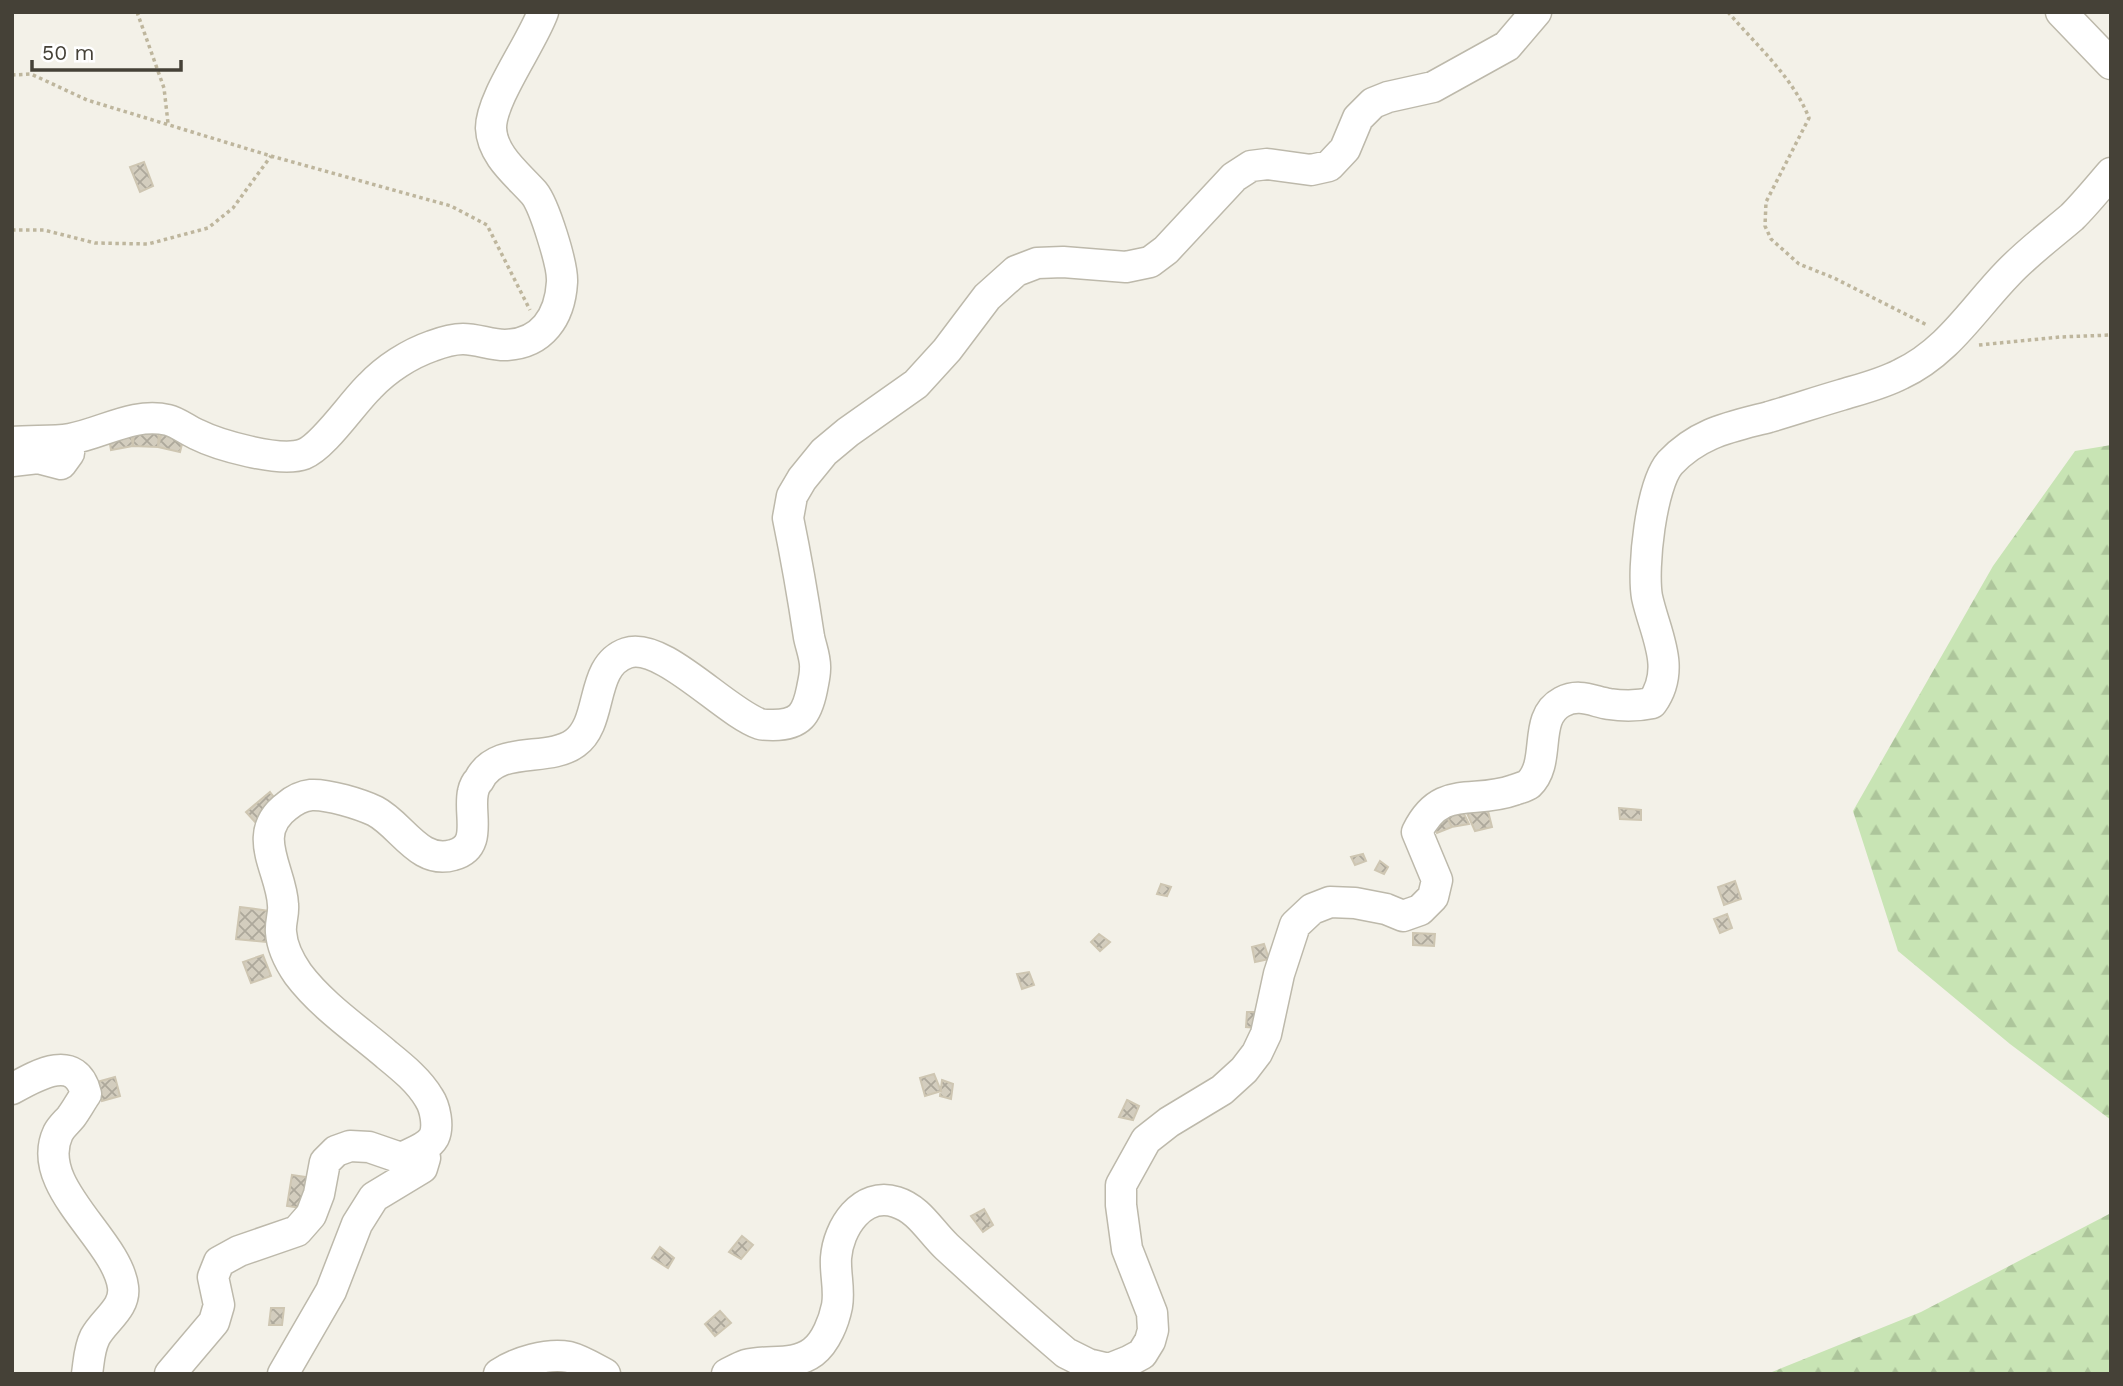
<svg xmlns="http://www.w3.org/2000/svg" width="2123" height="1386" viewBox="0 0 2123 1386" font-family="'Work Sans',sans-serif">
<style>
.forest{fill:url(#forest-firs)}
.building{fill:url(#building-cross-hatch);stroke:#cec6b2;stroke-width:2}
.lines{fill:none;stroke-linecap:round;stroke-linejoin:round}
.minor-casing{stroke:#bdb9ab;stroke-width:33}
.path{stroke:#beb69d;stroke-width:3.5;stroke-dasharray:3.5 3.5;stroke-linecap:butt}
.minor{stroke:#fff;stroke-width:30}
</style>
<defs>
<pattern id="forest-firs" width="22" height="20" patternUnits="userSpaceOnUse" patternTransform="scale(1.75)"><rect width="22" height="20" fill="#c8e4b4"/><path d="M5 1l3.5 6h-7zM16 11l3.5 6h-7z" fill="#adc59b"/></pattern>
<pattern id="building-cross-hatch" width="8" height="8" patternUnits="userSpaceOnUse" patternTransform="scale(1.75)"><rect width="8" height="8" fill="#d3cdbe"/><path d="M0 0l8 8M0 8l8-8" fill="none" stroke="#ada89b"/></pattern>
</defs>
<rect width="100%" height="100%" fill="#f3f1e8"/>
<path class="forest" d="M2111 445V1120L2010 1044 1898 951 1853 811 1993 566 2075 451Z
M2111 1213V1374H1767L1921 1312Z"/>
<path class="building" d="M144 162 153 186 140 192 130 167Z
M130 428 133 446 111 450 108 432Z
M134 428 159 429 158 447 133 446Z
M162 431 184 436 180 452 158 447Z
M270 792 280 805 257 824 246 812Z
M1487 807 1492 827 1475 831 1466 811Z
M1619 808 1641 810V820L1620 819Z
M1463 812 1469 824 1452 827 1446 815Z
M1446 815 1452 827 1437 833 1433 821Z
M1363 854 1366 861 1355 865 1351 857Z
M1380 861 1388 867 1384 874 1375 870Z
M1735 881 1741 899 1724 905 1718 887Z
M1161 884 1171 887 1167 896 1157 894Z
M240 907 270 911 266 942 236 939Z
M1727 914 1732 928 1720 933 1714 919Z
M1413 933 1435 934 1434 946 1413 945Z
M1099 934 1110 942 1100 951 1091 942Z
M1264 944 1269 959 1255 962 1252 947Z
M263 955 271 976 251 983 243 962Z
M1029 972 1034 985 1022 989 1017 974Z
M1247 1012H1260L1258 1028 1246 1027Z
M934 1074 941 1091 925 1096 920 1078Z
M115 1077 120 1096 102 1101 97 1082Z
M942 1080 953 1084 951 1099 940 1096Z
M1127 1100 1139 1106 1133 1120 1119 1117Z
M292 1175 313 1178 309 1209 287 1206Z
M984 1209 993 1225 983 1232 971 1216Z
M742 1236 753 1245 741 1259 729 1252Z
M660 1247 674 1258 668 1268 652 1258Z
M271 1308H284L282 1325H269Z
M720 1311 731 1323 715 1336 705 1324Z"/>
<g class="lines">
<g class="minor-casing">
<path id="minor" d="M2061 12 2111 64
M12 442C31 440 52 442 70 439 103 433 134 412 168 420 177 422 187 430 196 434 218 445 280 463 304 454 324 446 353 402 370 386 386 369 409 354 432 346 440 343 453 339 463 339 477 339 491 345 505 345 542 344 560 317 562 282 563 265 544 205 534 193 517 174 492 155 491 128 491 98 532 43 543 12
M12 461 38 458 61 464 69 453 67 440
M12 1089C37 1075 76 1052 86 1094 81 1101 77 1109 71 1117 67 1122 61 1127 58 1133 33 1186 117 1239 123 1287 126 1308 104 1320 95 1337 89 1349 89 1361 87 1374
M170 1374 214 1322 219 1305 213 1277 219 1262 239 1251 297 1231 311 1215 319 1194 325 1162 336 1151 350 1146 369 1147 401 1158C411 1153 428 1148 434 1137 439 1126 435 1107 429 1098 419 1081 403 1068 387 1055 358 1030 322 1006 298 974 289 961 282 948 281 932 280 923 284 914 283 905 282 871 249 834 287 806 293 801 302 796 311 795 328 794 360 804 375 811 402 825 419 865 453 855 484 847 468 814 473 792 474 787 476 783 479 780 497 744 548 763 575 743 604 722 589 666 627 653 662 641 725 712 760 724 763 725 770 725 773 725 800 725 807 714 812 689 813 683 815 676 815 669 816 659 811 647 809 637 803 597 796 557 788 518L792 496 802 479 824 452 848 432 916 384 947 350 987 297 1016 271 1037 263 1063 262 1126 267 1150 262 1166 250 1234 177 1251 166 1267 164 1311 170 1329 166 1345 149 1358 118 1373 103 1388 97 1433 87 1507 46 1536 12
M283 1374 331 1291 357 1224 374 1197 422 1168 425 1158 421 1149
M499 1374C517 1362 547 1353 569 1357 581 1360 594 1368 605 1374
M727 1374C733 1371 740 1367 746 1365 768 1359 793 1367 813 1352 826 1342 834 1321 837 1306 840 1290 835 1274 836 1258 838 1228 862 1191 896 1202 919 1209 930 1231 947 1247 986 1283 1025 1318 1066 1353L1088 1364 1109 1369 1129 1361 1142 1354 1150 1341 1153 1330 1152 1313 1127 1249 1121 1205V1185L1146 1140 1169 1122 1222 1090 1244 1070 1257 1053 1266 1034 1279 974 1295 925 1312 909 1330 902 1355 903 1386 909 1403 916 1420 910 1433 897 1437 880 1417 832C1441 783 1473 805 1514 790 1519 788 1525 787 1529 784 1552 762 1532 718 1562 702 1579 693 1592 701 1609 704 1623 706 1638 706 1652 703 1677 668 1655 634 1647 597 1642 568 1651 485 1670 463 1699 432 1731 427 1769 417 1793 410 1817 402 1841 395 1861 389 1882 384 1901 374 1948 352 1973 309 2008 273 2028 252 2051 235 2072 217 2086 203 2098 188 2111 173"/>
</g>
<path class="path" d="M137 12 164 88 168 123
M1728 12C1756 45 1793 77 1809 118L1766 202 1765 226 1771 239 1799 264 1834 278 1927 325
M12 75 31 74 87 100 271 156 451 206 487 225 530 310
M12 230H44L95 243 148 244 208 228 233 208 271 156
M1979 345 2060 337 2111 335"/>
<use href="#minor" class="minor"/>
</g>
<rect width="2123" height="1386" fill="none" stroke="#454137" stroke-width="28"/>
<path d="M32 60v10h149v-10" fill="none" stroke="#454137" stroke-width="3.5"/>
<text x="42" y="60" font-size="21" fill="#454137" stroke="#ffffff" stroke-width="5" paint-order="stroke">50 m</text>
</svg>
